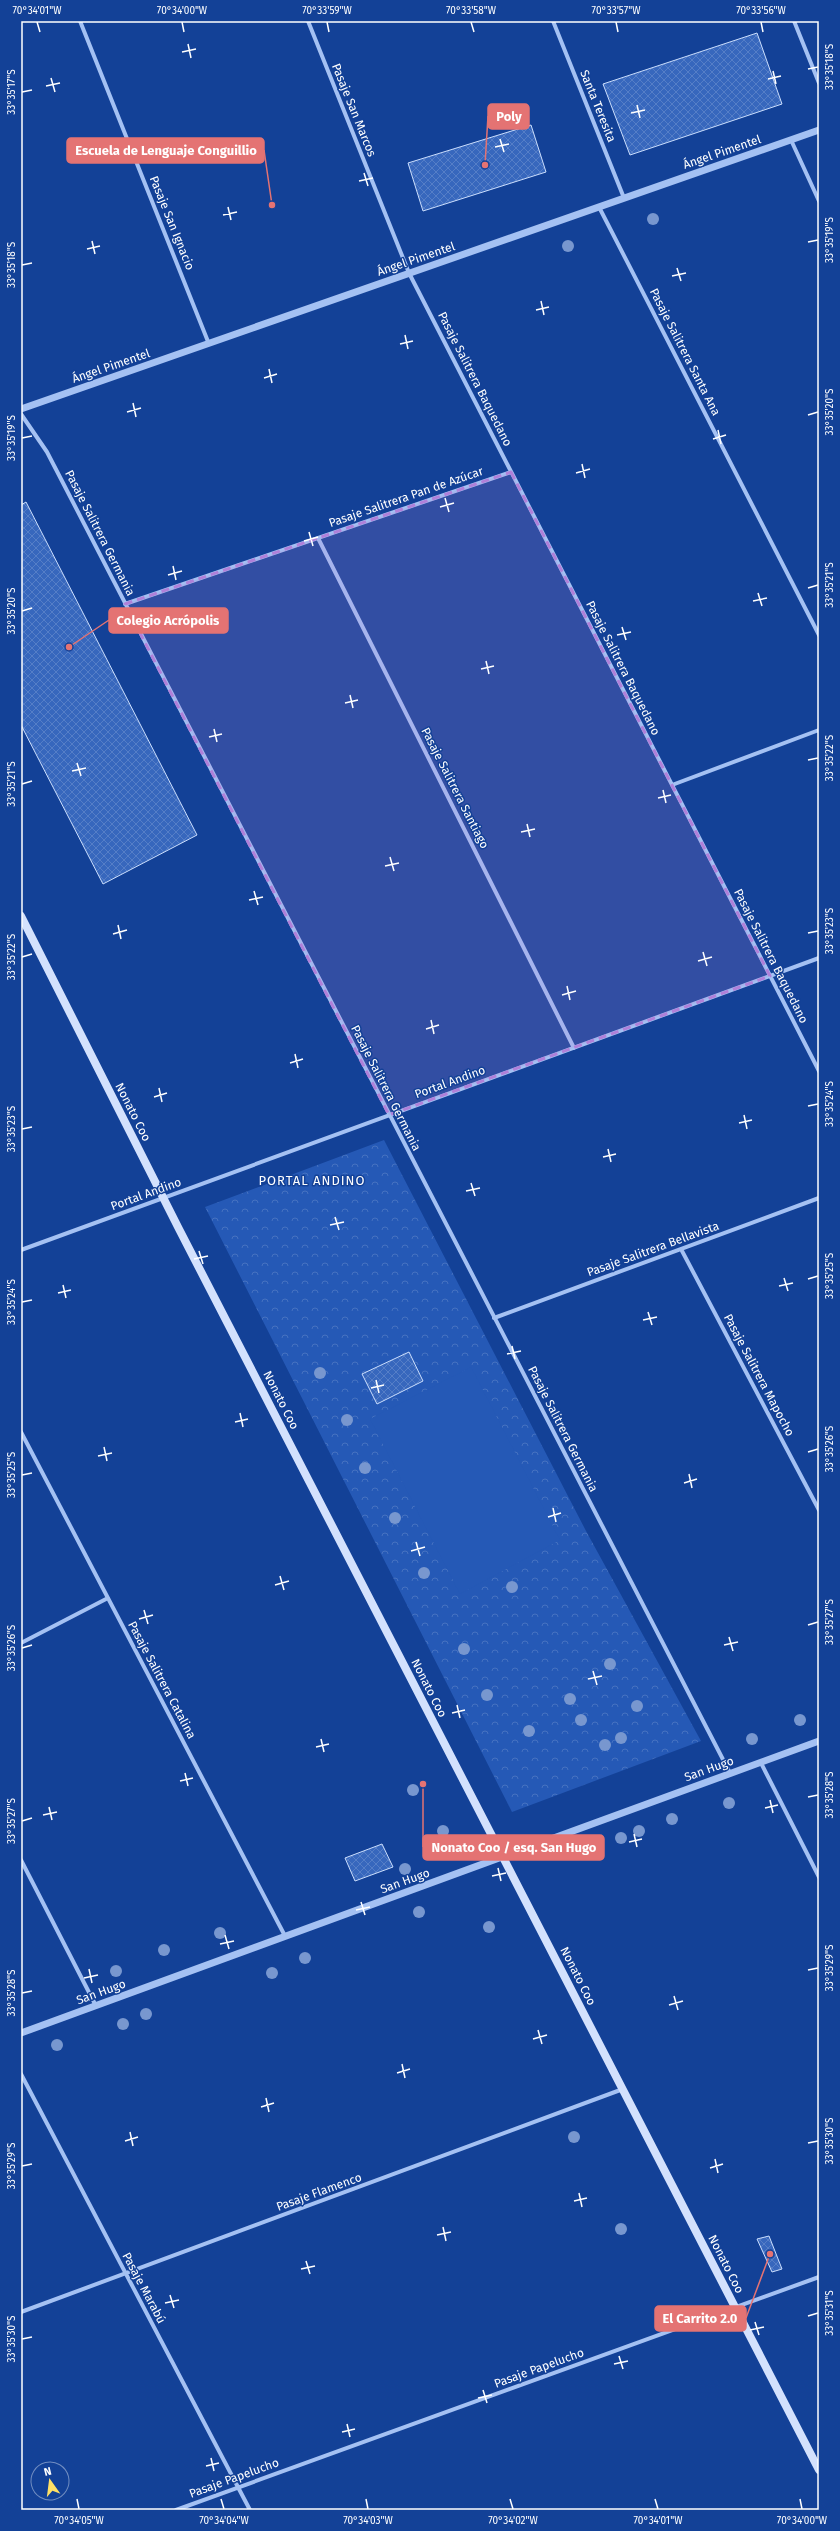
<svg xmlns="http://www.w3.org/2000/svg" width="840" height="2531" viewBox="0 0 840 2531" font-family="'Fira Sans',sans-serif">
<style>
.park{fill:url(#park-crowns)}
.pitch{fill:#2559b6}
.building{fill:url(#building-cross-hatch);stroke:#cbdefd}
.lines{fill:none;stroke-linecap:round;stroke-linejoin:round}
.minor{stroke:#a4c1f3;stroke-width:4}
.tertiary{stroke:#a4c1f3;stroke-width:7}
.secondary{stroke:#d3e1fd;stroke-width:8}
.tree{fill:#7897cf}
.marked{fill:#b080d9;fill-opacity:0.2;stroke:#b080d9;stroke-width:3;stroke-dasharray:8 5;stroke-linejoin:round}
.ticks{fill:none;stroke:#fff;stroke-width:1.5}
.labels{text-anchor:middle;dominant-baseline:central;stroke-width:3;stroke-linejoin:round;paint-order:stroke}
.street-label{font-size:12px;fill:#fff;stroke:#134197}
.neighbourhood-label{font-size:13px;letter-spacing:1px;fill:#fff;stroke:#134197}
.leader{fill:none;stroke:#e47373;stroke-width:1.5}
.callout-dot{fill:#e47373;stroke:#134197;stroke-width:1.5}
.callout{fill:#e47373;stroke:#e47373;stroke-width:1.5}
.callout-label{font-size:13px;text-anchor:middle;font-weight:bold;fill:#fff}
.neatline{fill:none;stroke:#fff;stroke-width:1.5}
.ticks-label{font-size:10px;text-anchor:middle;fill:#fff}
</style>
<defs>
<pattern id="park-crowns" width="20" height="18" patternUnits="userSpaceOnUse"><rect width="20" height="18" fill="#2559b6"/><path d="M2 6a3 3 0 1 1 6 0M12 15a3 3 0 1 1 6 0" fill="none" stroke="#4672c1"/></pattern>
<pattern id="building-cross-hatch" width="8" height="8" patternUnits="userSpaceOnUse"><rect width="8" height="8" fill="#3767bd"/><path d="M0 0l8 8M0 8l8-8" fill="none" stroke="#557ec7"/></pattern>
</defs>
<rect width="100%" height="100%" fill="#134197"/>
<path class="park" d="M384 1140 586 1531 701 1741 512 1812 205 1207Z"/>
<path class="pitch" d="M471 1367 560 1540 460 1594 370 1419Z"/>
<path class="building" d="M757 33 782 104 630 155 603 84Z
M531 125 546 172 423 211 408 163Z
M26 502 197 835 103 884 21 725V505Z
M409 1352 423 1381 377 1404 362 1374Z
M382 1844 393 1867 355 1881 345 1858Z
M769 2236 782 2269 772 2272 757 2239Z"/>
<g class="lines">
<path class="minor" d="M80 21 209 344
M308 21 409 273 819 1071
M553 21 624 198
M794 21 819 83
M791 140 819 201
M599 207 819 635
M21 414 47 452 62 481 730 1773
M318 538 574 1048
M125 604 511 472
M672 785 819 730
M681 1249 819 1510
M21 1250 819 958
M494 1318 819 1198
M21 1432 285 1936
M21 1643 108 1598
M761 1763 819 1877
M21 1860 96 2006
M21 2074 250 2510
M21 2312 623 2089
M176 2510 819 2277"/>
<path class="tertiary" d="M21 409 819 130
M21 2033 819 1741"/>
<path class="secondary" d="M21 916 179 1229 819 2470"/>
</g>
<g class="tree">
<circle cx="653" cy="219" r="6"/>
<circle cx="568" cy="246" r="6"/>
<circle cx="320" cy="1373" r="6"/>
<circle cx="347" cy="1420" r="6"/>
<circle cx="365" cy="1468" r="6"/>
<circle cx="395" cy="1518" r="6"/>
<circle cx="424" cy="1573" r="6"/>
<circle cx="512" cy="1587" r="6"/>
<circle cx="464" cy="1649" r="6"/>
<circle cx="610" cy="1664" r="6"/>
<circle cx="487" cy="1695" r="6"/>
<circle cx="570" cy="1699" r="6"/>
<circle cx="637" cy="1706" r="6"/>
<circle cx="581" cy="1720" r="6"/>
<circle cx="800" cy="1720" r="6"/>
<circle cx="529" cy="1731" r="6"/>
<circle cx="621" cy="1738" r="6"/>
<circle cx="752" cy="1739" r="6"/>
<circle cx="605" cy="1745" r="6"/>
<circle cx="413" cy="1790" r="6"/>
<circle cx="729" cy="1803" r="6"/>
<circle cx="672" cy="1819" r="6"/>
<circle cx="443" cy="1831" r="6"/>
<circle cx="639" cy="1831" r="6"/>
<circle cx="621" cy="1838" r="6"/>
<circle cx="588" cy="1854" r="6"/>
<circle cx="405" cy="1869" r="6"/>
<circle cx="419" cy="1912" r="6"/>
<circle cx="489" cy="1927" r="6"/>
<circle cx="220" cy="1933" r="6"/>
<circle cx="164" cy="1950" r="6"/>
<circle cx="305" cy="1958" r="6"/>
<circle cx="116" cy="1971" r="6"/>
<circle cx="272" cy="1973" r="6"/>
<circle cx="146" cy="2014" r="6"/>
<circle cx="123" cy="2024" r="6"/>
<circle cx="57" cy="2045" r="6"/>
<circle cx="574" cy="2137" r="6"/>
<circle cx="621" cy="2229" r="6"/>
</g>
<path class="marked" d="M511 472 770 976 389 1115 125 604Z"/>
<path class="ticks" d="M37 22 40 32M182 22 184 32M327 22 329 32M471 22 474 32M616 22 618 32M761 22 763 32M188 44 191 58M182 52 196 49M808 69 818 67M773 71 776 84M51 78 55 92M768 79 781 76M46 86 60 83M22 92 32 90M637 105 640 118M631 113 645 110M500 139 504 152M495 147 509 144M364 173 368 186M359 181 373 178M228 207 231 220M223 215 237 212M92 241 95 254M808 242 818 240M87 249 100 246M22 265 32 263M677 268 681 281M672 276 686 273M541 301 544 315M536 310 549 307M405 335 408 349M400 344 413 341M269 369 272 383M264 378 277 374M133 403 136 417M127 412 141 408M808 415 818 412M718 430 721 444M22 438 32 436M713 439 726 435M582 464 585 478M576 473 590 469M445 498 449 512M440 507 454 503M309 532 313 546M304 541 318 537M173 566 176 580M168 575 182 571M808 588 818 585M758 593 762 606M753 601 767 598M22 611 32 608M622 627 626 640M617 635 631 632M486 661 489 674M481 669 494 666M350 695 353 708M345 703 358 700M214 729 217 742M209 737 222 734M808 760 818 758M77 763 81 776M72 771 86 768M22 784 32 781M663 790 666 803M658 798 671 795M527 824 530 837M521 832 535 829M390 857 394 871M385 866 399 863M254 891 258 905M249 900 263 897M118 925 121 939M808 933 818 931M113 934 127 930M703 952 707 966M22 957 32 954M698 961 712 957M567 986 570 1000M562 995 576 991M431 1020 434 1034M426 1029 439 1025M295 1054 298 1068M290 1063 303 1059M159 1088 162 1102M154 1097 167 1093M808 1106 818 1104M744 1115 747 1129M739 1123 752 1120M22 1129 32 1127M608 1149 611 1162M603 1157 616 1154M471 1183 475 1196M466 1191 480 1188M335 1217 339 1230M330 1225 344 1222M199 1251 203 1264M194 1259 208 1256M784 1278 788 1291M808 1279 818 1276M63 1285 66 1298M779 1286 793 1283M58 1293 71 1290M22 1302 32 1300M648 1312 652 1325M643 1320 657 1317M512 1346 515 1359M507 1354 521 1351M376 1380 379 1393M371 1388 384 1385M240 1413 243 1427M235 1422 248 1419M104 1447 107 1461M808 1452 818 1449M98 1456 112 1453M689 1474 692 1488M22 1475 32 1473M684 1483 697 1479M553 1508 556 1522M548 1517 561 1513M416 1542 420 1556M411 1551 425 1547M280 1576 284 1590M275 1585 289 1581M144 1610 148 1624M139 1619 153 1615M808 1625 818 1622M729 1637 733 1651M724 1645 738 1642M22 1648 32 1645M593 1671 597 1685M588 1679 602 1676M457 1705 460 1718M452 1713 465 1710M321 1739 324 1752M316 1747 329 1744M185 1773 188 1786M180 1781 193 1778M808 1797 818 1795M770 1800 773 1813M49 1807 52 1820M765 1808 778 1805M43 1815 57 1812M22 1821 32 1818M634 1834 637 1847M629 1842 642 1839M498 1868 501 1881M492 1876 506 1873M361 1902 365 1915M356 1910 370 1907M225 1935 229 1949M220 1944 234 1941M89 1969 92 1983M808 1970 818 1968M84 1978 98 1975M22 1993 32 1991M674 1996 678 2010M669 2005 683 2001M538 2030 542 2044M533 2039 547 2035M402 2064 405 2078M397 2073 410 2069M266 2098 269 2112M261 2107 274 2103M130 2132 133 2146M125 2141 138 2137M808 2143 818 2141M715 2159 718 2173M22 2166 32 2164M710 2168 723 2164M579 2193 582 2207M574 2201 587 2198M443 2227 446 2241M437 2235 451 2232M306 2261 310 2274M301 2269 315 2266M170 2295 174 2308M165 2303 179 2300M808 2316 818 2313M755 2322 759 2335M750 2330 764 2327M22 2339 32 2337M619 2356 623 2369M614 2364 628 2361M483 2390 487 2403M478 2398 492 2395M347 2424 350 2437M342 2432 355 2429M211 2458 214 2471M206 2466 219 2463M77 2499 79 2509M221 2499 224 2509M366 2499 368 2509M510 2499 513 2509M655 2499 658 2509M800 2499 802 2509"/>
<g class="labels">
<g class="street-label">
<text transform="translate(598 106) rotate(68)">Santa Teresita</text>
<text transform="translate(354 110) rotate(68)">Pasaje San Marcos</text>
<text transform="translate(722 152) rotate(-19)">Ángel Pimentel</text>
<text transform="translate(172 223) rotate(68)">Pasaje San Ignacio</text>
<text transform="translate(416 259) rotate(-19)">Ángel Pimentel</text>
<text transform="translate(685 352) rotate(63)">Pasaje Salitrera Santa Ana</text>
<text transform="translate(111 366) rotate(-19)">Ángel Pimentel</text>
<text transform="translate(475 379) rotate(63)">Pasaje Salitrera Baquedano</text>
<text transform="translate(406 497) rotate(-19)">Pasaje Salitrera Pan de Azúcar</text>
<text transform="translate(100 533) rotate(63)">Pasaje Salitrera Germania</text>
<text transform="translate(623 668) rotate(63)">Pasaje Salitrera Baquedano</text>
<text transform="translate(455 788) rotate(63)">Pasaje Salitrera Santiago</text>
<text transform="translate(771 956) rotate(63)">Pasaje Salitrera Baquedano</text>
<text transform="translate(450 1082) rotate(-20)">Portal Andino</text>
<text transform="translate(386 1088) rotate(63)">Pasaje Salitrera Germania</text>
<text transform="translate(133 1112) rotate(63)">Nonato Coo</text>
<text transform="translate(146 1194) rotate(-20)">Portal Andino</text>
<text transform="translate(653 1249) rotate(-20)">Pasaje Salitrera Bellavista</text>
<text transform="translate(759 1375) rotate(62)">Pasaje Salitrera Mapocho</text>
<text transform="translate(281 1400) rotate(63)">Nonato Coo</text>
<text transform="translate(563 1429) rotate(63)">Pasaje Salitrera Germania</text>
<text transform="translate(162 1680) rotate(62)">Pasaje Salitrera Catalina</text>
<text transform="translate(429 1688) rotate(63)">Nonato Coo</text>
<text transform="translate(709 1769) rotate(-20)">San Hugo</text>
<text transform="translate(405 1881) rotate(-20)">San Hugo</text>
<text transform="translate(578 1976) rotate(63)">Nonato Coo</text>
<text transform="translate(101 1992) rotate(-20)">San Hugo</text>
<text transform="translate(319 2192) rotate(-20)">Pasaje Flamenco</text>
<text transform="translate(726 2264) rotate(63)">Nonato Coo</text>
<text transform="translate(144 2288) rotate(62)">Pasaje Marabú</text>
<text transform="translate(539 2368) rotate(-20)">Pasaje Papelucho</text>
<text transform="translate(234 2478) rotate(-20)">Pasaje Papelucho</text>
</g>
<g class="neighbourhood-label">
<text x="312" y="1180">PORTAL ANDINO</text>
</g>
</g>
<path class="leader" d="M485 165L488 116M272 205L264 150M69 647L109 620M423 1784L423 1847M770 2254L746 2318"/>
<g class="callout-dot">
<circle cx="485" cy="165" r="4"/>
<circle cx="272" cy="205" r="4"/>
<circle cx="69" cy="647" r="4"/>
<circle cx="423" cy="1784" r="4"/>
<circle cx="770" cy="2254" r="4"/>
</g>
<g class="callout">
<rect x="488" y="104" width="41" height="25" rx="4"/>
<rect x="67" y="138" width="197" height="25" rx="4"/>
<rect x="109" y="608" width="119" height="25" rx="4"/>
<rect x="423" y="1835" width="181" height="25" rx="4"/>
<rect x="655" y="2306" width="91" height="25" rx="4"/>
</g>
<g class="callout-label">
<text x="509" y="121">Poly</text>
<text x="166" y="155">Escuela de Lenguaje Conguillio</text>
<text x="168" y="625">Colegio Acrópolis</text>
<text x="514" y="1852">Nonato Coo / esq. San Hugo</text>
<text x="700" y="2323">El Carrito 2.0</text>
</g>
<rect width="840" height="2531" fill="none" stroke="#134197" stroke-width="44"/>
<g transform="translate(50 2481) rotate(346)"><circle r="19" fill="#134197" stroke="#718dc1"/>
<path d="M0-3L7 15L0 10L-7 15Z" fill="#ffe065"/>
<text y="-6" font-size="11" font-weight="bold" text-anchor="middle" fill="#ffffff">N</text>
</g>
<rect x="22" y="22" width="796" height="2487" class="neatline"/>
<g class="ticks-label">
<text x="37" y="14">70°34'01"W</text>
<text x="182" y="14">70°34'00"W</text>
<text x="327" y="14">70°33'59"W</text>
<text x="471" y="14">70°33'58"W</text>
<text x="616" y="14">70°33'57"W</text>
<text x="761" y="14">70°33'56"W</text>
<text transform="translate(829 67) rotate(-90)" y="4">33°35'18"S</text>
<text transform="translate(11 92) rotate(-90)" y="4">33°35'17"S</text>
<text transform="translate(829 240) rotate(-90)" y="4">33°35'19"S</text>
<text transform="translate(11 265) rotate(-90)" y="4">33°35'18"S</text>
<text transform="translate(829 412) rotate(-90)" y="4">33°35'20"S</text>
<text transform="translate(11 438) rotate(-90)" y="4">33°35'19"S</text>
<text transform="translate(829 585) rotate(-90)" y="4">33°35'21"S</text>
<text transform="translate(11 611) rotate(-90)" y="4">33°35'20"S</text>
<text transform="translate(829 758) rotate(-90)" y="4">33°35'22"S</text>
<text transform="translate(11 784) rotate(-90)" y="4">33°35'21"S</text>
<text transform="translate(829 931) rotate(-90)" y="4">33°35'23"S</text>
<text transform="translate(11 957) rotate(-90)" y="4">33°35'22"S</text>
<text transform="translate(829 1104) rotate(-90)" y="4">33°35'24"S</text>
<text transform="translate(11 1129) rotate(-90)" y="4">33°35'23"S</text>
<text transform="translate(829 1276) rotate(-90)" y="4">33°35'25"S</text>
<text transform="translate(11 1302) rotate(-90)" y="4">33°35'24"S</text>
<text transform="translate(829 1449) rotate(-90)" y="4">33°35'26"S</text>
<text transform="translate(11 1475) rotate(-90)" y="4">33°35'25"S</text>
<text transform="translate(829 1622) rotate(-90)" y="4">33°35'27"S</text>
<text transform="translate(11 1648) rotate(-90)" y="4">33°35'26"S</text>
<text transform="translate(829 1795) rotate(-90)" y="4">33°35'28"S</text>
<text transform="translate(11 1821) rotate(-90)" y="4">33°35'27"S</text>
<text transform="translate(829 1968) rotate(-90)" y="4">33°35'29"S</text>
<text transform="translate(11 1993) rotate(-90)" y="4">33°35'28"S</text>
<text transform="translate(829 2141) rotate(-90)" y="4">33°35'30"S</text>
<text transform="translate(11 2166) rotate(-90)" y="4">33°35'29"S</text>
<text transform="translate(829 2313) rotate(-90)" y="4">33°35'31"S</text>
<text transform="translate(11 2339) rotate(-90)" y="4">33°35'30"S</text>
<text x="79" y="2524">70°34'05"W</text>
<text x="224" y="2524">70°34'04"W</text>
<text x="368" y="2524">70°34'03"W</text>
<text x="513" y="2524">70°34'02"W</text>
<text x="658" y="2524">70°34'01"W</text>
<text x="802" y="2524">70°34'00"W</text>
</g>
</svg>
